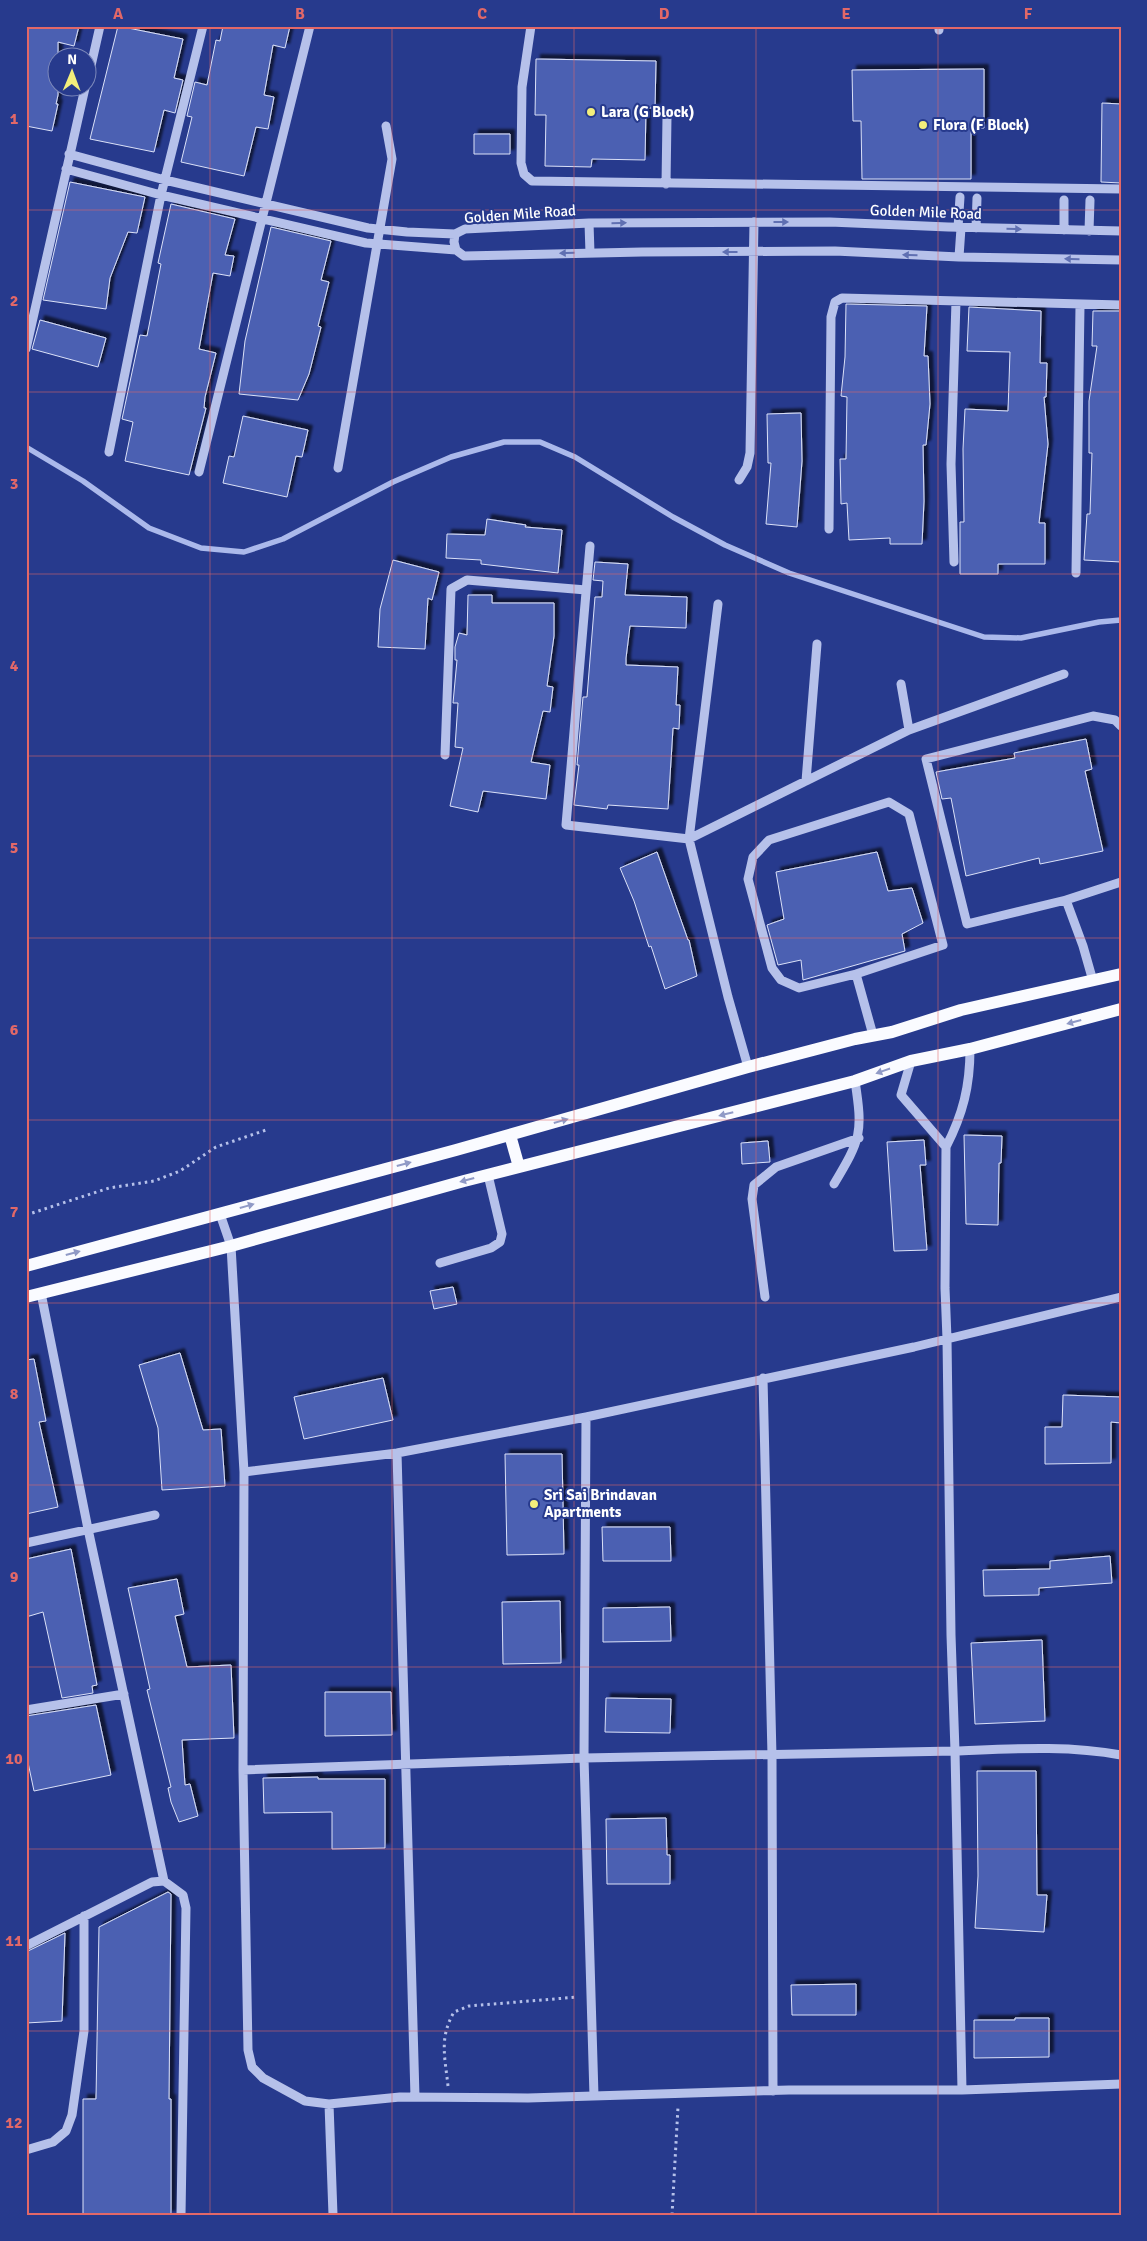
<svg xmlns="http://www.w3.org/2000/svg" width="1147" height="2241" viewBox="0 0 1147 2241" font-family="Signika,sans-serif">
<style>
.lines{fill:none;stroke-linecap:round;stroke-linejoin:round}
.stream{stroke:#abb9eb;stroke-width:5.5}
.building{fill:#4b60b2;stroke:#dbe1f8;filter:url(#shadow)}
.path{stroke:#b6c1ea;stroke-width:3;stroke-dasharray:2.5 4;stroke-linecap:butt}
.minor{stroke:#b6c1ea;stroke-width:9}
.major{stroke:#fafbff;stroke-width:12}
.oneway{fill:#6070b2}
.oneway2{fill:#909ac6}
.grid{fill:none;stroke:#e26868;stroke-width:1;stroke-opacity:0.55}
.poi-dot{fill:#f3ee7b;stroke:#273a8d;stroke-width:2}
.labels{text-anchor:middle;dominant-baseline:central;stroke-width:4;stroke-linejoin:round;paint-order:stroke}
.poi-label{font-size:15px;font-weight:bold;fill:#fff;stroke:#273a8d;text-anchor:start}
.street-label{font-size:15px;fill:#fff;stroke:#273a8d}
.neatline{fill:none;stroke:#e26868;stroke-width:2}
.grid-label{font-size:16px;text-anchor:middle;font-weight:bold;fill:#e26868}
</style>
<defs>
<filter id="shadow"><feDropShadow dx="4.5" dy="-4.5" stdDeviation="1" flood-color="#0009"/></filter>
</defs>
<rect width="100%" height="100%" fill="#273a8d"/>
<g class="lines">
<path class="stream" d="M26 447 83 481 149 528 201 548 244 552 283 539 393 482 451 457 504 442H540L575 457 673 517 725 545 789 573 984 637 1021 638 1099 622 1121 620"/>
</g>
<path class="building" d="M26 26H79L74 46 58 42V95L56 104H58L52 131 26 126Z
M118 26 183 39 174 78 183 80 175 113 164 110 154 152 90 139Z
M223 26H290L285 48 273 45 264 95 274 97 268 129 256 127 244 176 181 162 192 117 187 116 195 82 207 85 216 40 220 41Z
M536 59 656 61 655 108H646L645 160 592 159 591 167 545 166 546 115H535Z
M984 69V128H971V179H862L861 121H853L852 70Z
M1102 103 1121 104V183L1101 182Z
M474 134H510V154H474Z
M70 182 145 197 137 233 128 232 110 278 106 309 43 300Z
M171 204 235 219 225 255 234 256 230 276 213 273 199 349 216 353 205 397 204 408H206L189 475 125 461 133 422 122 419 140 335 147 336 161 264 158 263Z
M271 227 331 241 321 280 329 282 318 326 321 327 309 374 298 400 239 394 245 341Z
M846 304 927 306 924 356H928L930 404 926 445H923L924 501 922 544H890V538L849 540 847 503 841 504 840 459H846L847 397 841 396 845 357Z
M969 307 1041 311 1040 363H1047L1046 397H1044L1048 444 1039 523H1045V564H998V574H960V522H964L963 449 965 409 1008 411 1010 352 967 351Z
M1093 311H1121V562L1084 560 1087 514H1090L1092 453H1089V401L1097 346H1092Z
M40 320 106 338 98 367 32 349Z
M801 413 802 461 797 527 766 524 771 463H768L767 414Z
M243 416 308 430 302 457 296 456 287 497 223 483 229 456 234 457Z
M487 519 526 525 525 527 562 530 558 573 481 564V560L446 558 447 534 485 535Z
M393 560 439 572 432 600 428 598 425 649 378 647 380 609Z
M595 562 628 564 625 595 687 597 686 628 630 626 626 658V665L678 667 676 705H680L679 729 673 728 668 809 608 805 607 809 574 805 579 765H577L583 697H587L595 597H602L603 581 593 580Z
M468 595H492V603H554V636L547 686 553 687 550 712 543 711 531 762 550 765 546 799 483 791 478 812 450 806 463 748 455 747 458 703H453L457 660H455V647L459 633 467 635Z
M1086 739 1092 769 1085 771 1103 851 1040 864 1039 858 966 876 951 798 942 799 936 772 1015 758 1014 753Z
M657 852 688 940H689L697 976 665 989 651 946 649 947 634 901 620 868Z
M877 852 888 891 912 888 923 923 902 934 905 951 803 980 801 960 778 965 767 925 784 919 776 872Z
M964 1135 1002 1136 1001 1163H999L998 1225 966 1224Z
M924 1140 926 1165H920L927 1250 894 1251 887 1142Z
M768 1141 770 1162 742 1164 741 1143Z
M453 1287 457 1304 434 1309 430 1291Z
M180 1353 203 1430 221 1429 225 1486 162 1490 158 1428 139 1365Z
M34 1359 46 1421 39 1422 58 1507 26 1514V1360Z
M383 1378 393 1420 304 1439 294 1397Z
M1063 1395 1121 1397V1423L1111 1422V1463L1045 1464V1427H1062Z
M505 1454H562L564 1554 507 1555Z
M602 1527H670L671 1561H603Z
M71 1549 97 1685 92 1686 93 1693 62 1698 43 1612 26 1617V1559Z
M1110 1556 1112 1583 1039 1588V1595L984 1596 983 1570 1050 1569V1561Z
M177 1579 184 1614 175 1616 187 1667 231 1665 234 1738 182 1740 185 1785 190 1784 198 1816 179 1822 171 1802 168 1788 171 1787 147 1690 150 1689 128 1588Z
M560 1601 561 1663 503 1664 502 1602Z
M670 1607 671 1641 603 1642V1608Z
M1042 1640 1045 1721 975 1724 971 1643Z
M325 1692H391L392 1735 325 1736Z
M606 1698 671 1699 670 1733 605 1732Z
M96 1705 111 1775 34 1791 26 1753V1716Z
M977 1771H1036L1037 1895H1047L1044 1932 975 1928 978 1876Z
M318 1777V1779H385V1848L332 1849V1812L264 1813 263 1778Z
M666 1818 667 1855H670V1884H607L606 1819Z
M168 1892 171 1894 169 2099H171V2215H83V2099H96L99 1927Z
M65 1933 62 2021 26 2023V1952Z
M856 1984V2015H792L791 1985Z
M1015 2018H1049V2057L974 2058V2020H1015Z"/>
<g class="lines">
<path class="path" d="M26 1215 109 1188 154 1181 180 1171 216 1147 269 1129
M448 2086C445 2057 439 2038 454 2012L469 2006 578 1997
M672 2215 678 2107"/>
<path class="minor" d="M531 26 522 87 521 163 524 174 532 181 1121 189
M939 30V26
M88 79 100 26
M69 154 165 180 368 228 407 232 455 234
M66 169 161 195 366 243 456 250
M666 184 667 117
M589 223 590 253
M958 228 960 197
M976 228 977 198
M1064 230V200
M1089 231 1090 200
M1121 231 948 227 830 222 589 223 465 229 455 234 454 242 456 250 464 256 642 252 835 251 959 257 1121 260
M959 257 961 228
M26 349 85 88
M109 452 161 195 203 26
M338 468 392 159 386 126
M199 472 310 26
M739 480 747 467 750 453 754 222
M829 529 831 317 835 302 842 298 1121 305
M590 546 566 825 689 839 909 730 1064 674
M954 562 951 464 956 301
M1076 573 1080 306
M718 604 689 839 728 997 748 1067
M901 684 909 730
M445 755 451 589 467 580 586 590
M806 781 817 644
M889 802 909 814 943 945 856 974 799 988 781 980 772 968 748 879 753 857 769 840Z
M1066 900 967 924 926 759 1093 716 1115 720 1121 726
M856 974 873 1035
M1093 981 1083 946 1066 900 1121 882
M946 1147C963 1114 970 1086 970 1049
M834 1184C861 1139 863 1133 855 1081
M220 1214 231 1246 244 1472 397 1453 586 1417 914 1347 947 1339 945 1288 946 1147 901 1095 911 1061
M440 1263 491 1248 500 1242 502 1234 488 1175
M41 1293 88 1529 164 1881
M765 1297 752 1199 754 1185 776 1167 859 1138
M763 1378 772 1756 773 2091
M586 1417 584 1758 955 1751 951 1635 947 1339 1121 1297
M397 1453 415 2097
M244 1472 243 1770 248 2050 252 2067 263 2078 305 2101 329 2104 400 2097 528 2098 789 2090H962L1121 2084
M26 1543 155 1515
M26 1710 124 1694
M243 1770 584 1758 594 2096
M26 1946 152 1882 164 1881 183 1895 186 1908 181 2215
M962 2090 955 1751C1010 1749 1067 1745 1121 1755
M329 2104 333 2215
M26 2150 53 2142 66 2131 72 2115 84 2031V1916"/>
<path class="major" d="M510 1135 519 1167
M26 1266 456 1150 748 1067 855 1039 892 1032 961 1010 1121 974
M26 1297 231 1246 464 1181 855 1081 911 1061 970 1049 1121 1009"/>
</g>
<defs><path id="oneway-solid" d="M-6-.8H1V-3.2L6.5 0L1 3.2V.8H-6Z" transform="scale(1.25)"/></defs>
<g class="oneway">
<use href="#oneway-solid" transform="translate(781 222)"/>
<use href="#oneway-solid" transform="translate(619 223) rotate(-1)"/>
<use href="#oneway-solid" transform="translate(1014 229) rotate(1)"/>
<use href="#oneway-solid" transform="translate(730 252) rotate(180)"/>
<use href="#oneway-solid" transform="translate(567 253) rotate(179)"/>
<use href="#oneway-solid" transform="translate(910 255) rotate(-178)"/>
<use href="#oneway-solid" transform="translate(1072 259) rotate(-179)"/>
</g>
<g class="oneway2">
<use href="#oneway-solid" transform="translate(1074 1022) rotate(165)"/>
<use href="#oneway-solid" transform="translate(883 1071) rotate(161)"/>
<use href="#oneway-solid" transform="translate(726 1114) rotate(166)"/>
<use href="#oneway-solid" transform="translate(561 1121) rotate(-16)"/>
<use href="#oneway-solid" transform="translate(404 1164) rotate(-15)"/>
<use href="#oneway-solid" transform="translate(467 1180) rotate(165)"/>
<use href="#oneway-solid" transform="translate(247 1206) rotate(-16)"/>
<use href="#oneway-solid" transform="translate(73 1253) rotate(-15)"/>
</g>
<path class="grid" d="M210 26V2215M392 26V2215M574 26V2215M756 26V2215M938 26V2215M26 210H1121M26 392H1121M26 574H1121M26 756H1121M26 938H1121M26 1120H1121M26 1303H1121M26 1485H1121M26 1667H1121M26 1849H1121M26 2031H1121"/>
<g class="poi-dot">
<circle cx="591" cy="112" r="5"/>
<circle cx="923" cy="125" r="5"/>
<circle cx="534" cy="1504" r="5"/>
</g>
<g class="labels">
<g class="poi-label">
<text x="601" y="112">Lara (G Block)</text>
<text x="933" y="125">Flora (F Block)</text>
<text x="544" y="1495">Sri Sai Brindavan<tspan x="544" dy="17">Apartments</tspan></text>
</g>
<g class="street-label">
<text transform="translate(926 212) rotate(2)">Golden Mile Road</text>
<text transform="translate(520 214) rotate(-4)">Golden Mile Road</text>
</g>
</g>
<rect width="1147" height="2241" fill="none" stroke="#273a8d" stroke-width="55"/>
<g transform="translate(72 72) rotate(1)"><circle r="24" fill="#273a8d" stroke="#7d89bb"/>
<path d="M0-4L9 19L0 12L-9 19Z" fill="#f3ee7b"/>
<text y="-8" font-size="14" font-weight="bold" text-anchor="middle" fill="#ffffff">N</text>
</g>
<rect x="28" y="28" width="1092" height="2186" class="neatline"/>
<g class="grid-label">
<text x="118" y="19">A</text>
<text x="300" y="19">B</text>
<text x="482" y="19">C</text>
<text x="664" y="19">D</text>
<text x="846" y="19">E</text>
<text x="1028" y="19">F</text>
<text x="14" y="124">1</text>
<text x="14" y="306">2</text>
<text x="14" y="489">3</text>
<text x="14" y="671">4</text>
<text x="14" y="853">5</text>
<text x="14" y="1035">6</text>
<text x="14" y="1217">7</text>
<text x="14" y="1399">8</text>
<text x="14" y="1582">9</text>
<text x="14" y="1764">10</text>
<text x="14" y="1946">11</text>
<text x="14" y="2128">12</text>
</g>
</svg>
